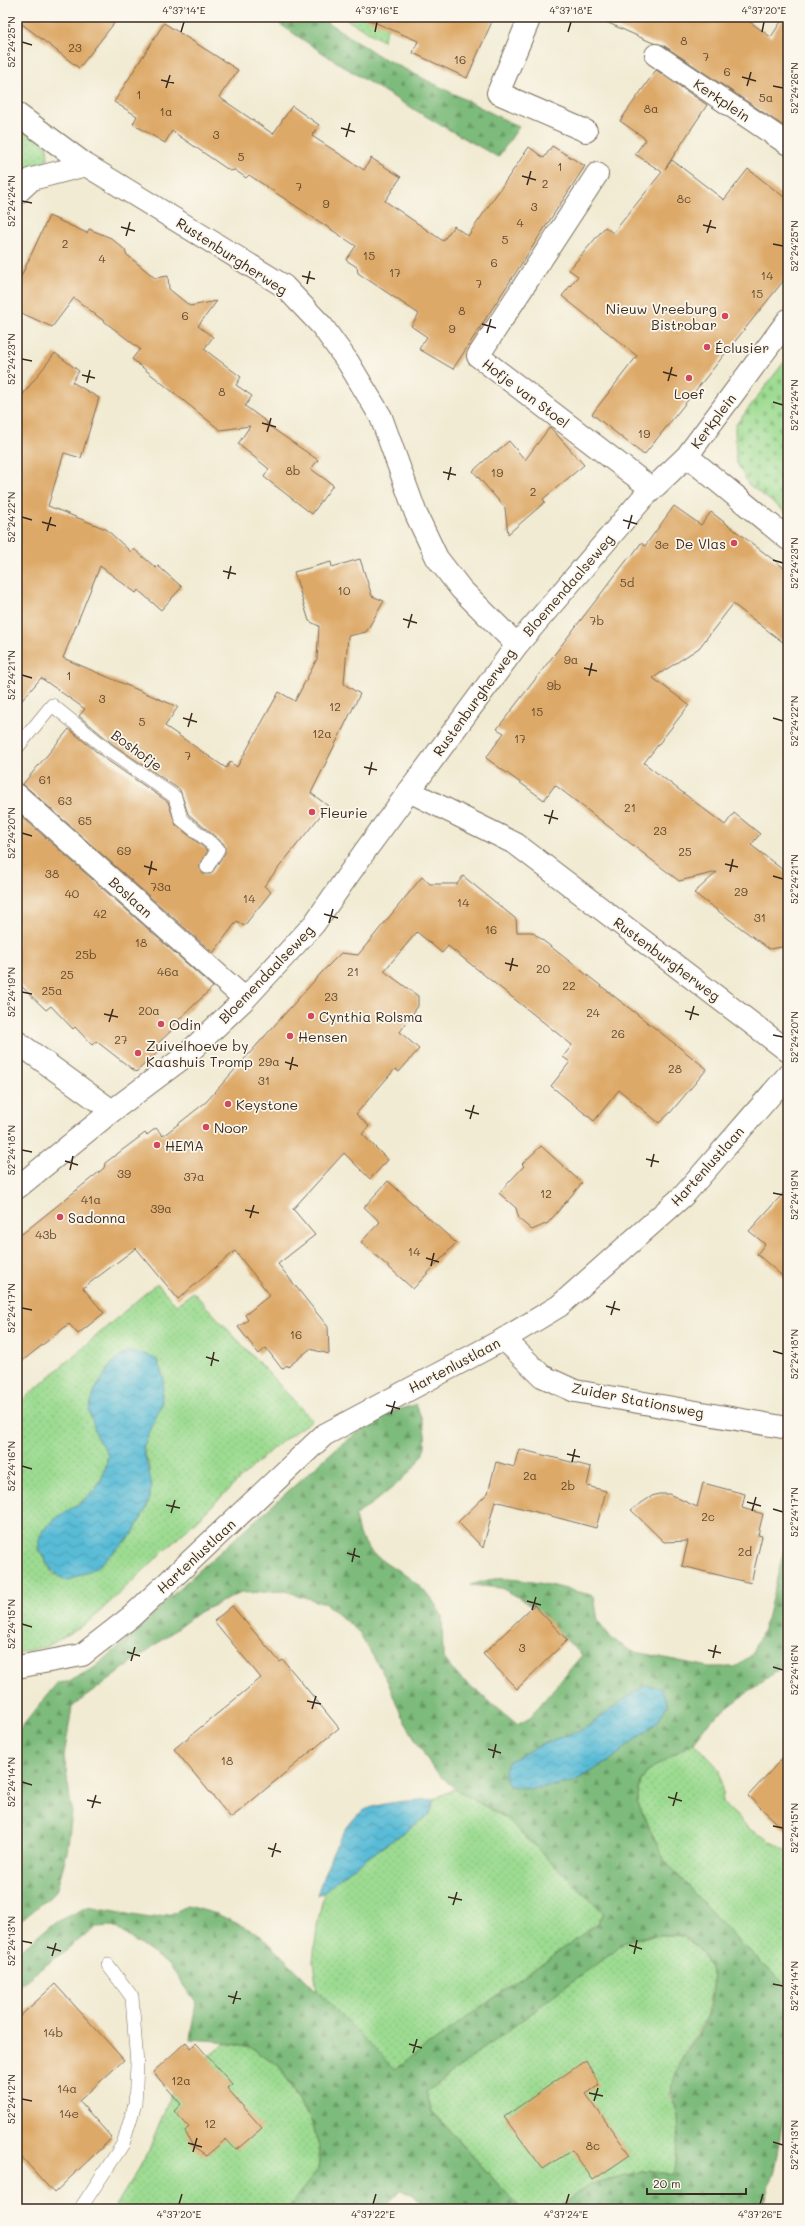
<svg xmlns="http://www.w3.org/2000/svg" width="805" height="2226" viewBox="0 0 805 2226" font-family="Mali,sans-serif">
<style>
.green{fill:url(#green-dots);stroke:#6c8258;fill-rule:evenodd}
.forest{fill:url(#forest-firs);stroke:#5c724c;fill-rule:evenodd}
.cemetery{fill:url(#cemetery-stones);stroke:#6c8258}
.water{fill:url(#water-waves);stroke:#4a737a}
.building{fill:#dda968}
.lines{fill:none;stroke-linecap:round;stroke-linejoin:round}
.service-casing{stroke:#7b6e5d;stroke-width:14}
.minor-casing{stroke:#7b6e5d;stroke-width:24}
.tertiary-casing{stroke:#7b6e5d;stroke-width:24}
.service{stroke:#fff;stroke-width:13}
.minor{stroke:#fff;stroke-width:22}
.tertiary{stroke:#fff;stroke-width:22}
.ticks{fill:none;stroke:#3b2a1e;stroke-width:1.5}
.poi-dot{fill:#d1495b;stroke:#fbf7ec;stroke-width:1.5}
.labels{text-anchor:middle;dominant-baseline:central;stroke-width:3.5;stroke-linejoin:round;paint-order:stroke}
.number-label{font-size:12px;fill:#644a30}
.street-label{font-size:14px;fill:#3b2a1e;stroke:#fbf7ec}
.poi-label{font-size:14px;fill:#3b2a1e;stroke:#fbf7ec;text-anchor:start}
.neatline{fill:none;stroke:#3b2a1e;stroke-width:1.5}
.ticks-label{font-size:10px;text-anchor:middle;fill:#3b2a1e}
</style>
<defs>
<pattern id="green-dots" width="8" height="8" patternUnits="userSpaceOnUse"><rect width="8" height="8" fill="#9cdb91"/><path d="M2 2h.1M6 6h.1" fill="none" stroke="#87bc7d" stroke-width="1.8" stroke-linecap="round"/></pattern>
<pattern id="forest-firs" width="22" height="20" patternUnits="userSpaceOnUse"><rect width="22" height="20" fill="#7dbb7b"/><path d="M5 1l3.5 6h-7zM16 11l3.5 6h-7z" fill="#689864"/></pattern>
<pattern id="cemetery-stones" width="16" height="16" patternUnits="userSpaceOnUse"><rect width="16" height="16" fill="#9cdb91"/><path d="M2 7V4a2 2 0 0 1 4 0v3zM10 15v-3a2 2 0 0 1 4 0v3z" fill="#87bc7d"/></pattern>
<pattern id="water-waves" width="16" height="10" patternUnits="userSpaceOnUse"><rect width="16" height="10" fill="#59bcd7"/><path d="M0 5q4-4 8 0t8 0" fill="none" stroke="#4b99ae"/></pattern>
</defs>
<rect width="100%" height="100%" fill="#fbf7ec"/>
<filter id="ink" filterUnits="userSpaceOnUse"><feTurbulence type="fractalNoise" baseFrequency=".025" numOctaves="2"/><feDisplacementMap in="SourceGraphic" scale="8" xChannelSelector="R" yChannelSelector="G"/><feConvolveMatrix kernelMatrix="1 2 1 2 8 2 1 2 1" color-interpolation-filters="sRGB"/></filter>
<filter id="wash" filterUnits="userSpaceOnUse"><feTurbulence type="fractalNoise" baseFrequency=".012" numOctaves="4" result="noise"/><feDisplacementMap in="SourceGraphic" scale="16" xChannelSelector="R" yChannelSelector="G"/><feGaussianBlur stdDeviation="0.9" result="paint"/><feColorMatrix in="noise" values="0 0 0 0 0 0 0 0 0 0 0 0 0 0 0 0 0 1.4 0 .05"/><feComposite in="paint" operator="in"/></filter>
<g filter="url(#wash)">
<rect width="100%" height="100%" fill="#f1ebd3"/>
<path class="green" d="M342 17H391L383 41Z
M17 124 47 146 48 158 17 182Z
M157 1283 176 1305 193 1292 312 1420 274 1447 90 1621 48 1646 17 1653V1405ZM129 1351 161 1405 143 1448 149 1466 147 1507 132 1535 96 1568 54 1575 39 1551 40 1536 94 1491 105 1472 108 1454 97 1438 95 1390 112 1363Z
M694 1742 720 1770 723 1803 751 1830 788 1852V1986L734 1937 665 1861 637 1802 641 1781 648 1771Z
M455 1789 507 1819 604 1913 598 1923 394 2070 317 1992 313 1961 317 1926 324 1892 347 1872 430 1814 434 1799Z
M661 1935 683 1936 699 1949 710 1967 713 1988 707 2017 685 2051 670 2095 678 2114 679 2142 673 2174 642 2171 588 2185 556 2209H521L432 2111 426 2092 628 1940Z
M225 2043 251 2048 279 2066 312 2123 320 2149 318 2169 288 2209H114L148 2153 175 2084Z"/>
<path class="forest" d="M270 17H319L381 57 519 127 498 157C420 114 343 69 270 17Z
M416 1404C421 1417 427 1431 425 1446 422 1471 374 1501 355 1516L359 1535 373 1554 411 1579 430 1596 442 1616 443 1657 457 1675 517 1724 530 1717 582 1655 526 1601 501 1588 470 1585C478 1583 486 1580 494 1579 519 1577 569 1589 594 1596L598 1621 612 1639 631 1651 708 1667H734L752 1655 767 1619 788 1533V1662L710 1721 694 1742 648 1771 641 1781 637 1802 665 1861 734 1937 788 1986V2091L774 2171 761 2209H556L588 2185 642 2171 673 2174C677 2154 680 2136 678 2116 677 2099 667 2098 674 2076 681 2053 698 2038 707 2018 718 1992 714 1960 692 1943 689 1941 685 1937 682 1936 665 1932 645 1937 628 1940L426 2092 432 2112 521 2209H427L411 2193 401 2190 383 2209H288L318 2169 320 2149 312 2123 298 2097 279 2066 251 2048 219 2041 190 2039 196 2003 169 1965 113 1926 96 1927 17 1987V1954L51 1925 87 1907 150 1918 171 1914 187 1906 217 1914 261 1935 395 2069 598 1923 604 1913 507 1819 455 1789 432 1767 402 1717 388 1682 359 1632 326 1604 285 1591 241 1593 199 1612 72 1707 64 1756 72 1813 67 1852 56 1892 17 1924V1733L57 1683 67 1682 94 1668 127 1640 184 1584 340 1445 386 1414ZM645 1685 658 1721 613 1758 573 1782 532 1789 504 1774 508 1762 543 1744 584 1729Z"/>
<path class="cemetery" d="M788 357V514L748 484 736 461 735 426Z"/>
<path class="water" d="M129 1351 145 1354 157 1360 164 1379 161 1405 143 1448 152 1485 147 1507 132 1535 96 1568 67 1581C55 1575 51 1570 44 1558 22 1524 78 1511 94 1491 103 1480 106 1467 108 1454L97 1438 89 1410 95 1390 112 1363Z
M645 1685 661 1688 667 1705 658 1721 613 1758 573 1782 532 1789 509 1786 504 1774 508 1762 543 1744 584 1729Z
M434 1799 430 1814 347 1872 324 1892 317 1895C325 1871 342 1820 367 1809 388 1801 412 1801 434 1799Z"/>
<g id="blocks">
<path class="building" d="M17 17H119L79 68 17 20Z
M362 17H494L467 78 413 53 418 41Z
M595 17H743L771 37 784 17H788V129L663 45 653 43Z
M164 23 238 70 219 97 273 134 292 106 319 125 312 136 364 170 371 158 401 177 385 201 443 241 454 226 468 236 529 147 544 158 552 146 585 166 453 369 419 349 427 337 411 326 419 314 358 273 357 267 346 260 356 246 249 175 246 178 235 170 230 171 172 131 165 143 133 124 137 116 114 102Z
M656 70 707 105 665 169 672 160 724 200 748 169 788 200V275L644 455 592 414 637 356 562 296 578 276 569 270 605 227 613 233 662 172 635 154 646 139 620 121Z
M49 216 87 233 89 229 111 238 125 250 126 254 155 278 168 276 169 289 190 306 217 301 198 326 213 337 204 349 241 377 236 385 252 396 245 406 268 423 266 424 318 460 311 469 333 485 312 514 264 477 269 469 238 444 250 426 220 430 132 359 140 349 74 298 52 327 17 311V285Z
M55 353 79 371 72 382 99 398 81 458 64 453 48 506 106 529 131 552 134 549 156 568 158 566 182 587 161 610 138 590 136 593 100 566 63 658 178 707 165 726 226 768 230 762 237 767 279 692 295 701 317 659 319 626 309 621 294 572 331 562 332 567 360 559 372 596 384 601 366 632 348 636 344 684 360 694 311 793 328 806 264 886 271 892 244 926 237 921 213 953 23 784 69 729 104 758 168 802 176 825 208 851 199 866 203 874H211L225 853V846L223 843 188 814 180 790 114 745 79 716 85 709 41 678 17 706V402Z
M550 427 584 465 543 499 545 502 508 534 505 508 473 471 495 451 496 452 509 441 525 460Z
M674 506 701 525 711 512 788 571V646L733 604 699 648 653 678 689 705 644 763 725 825 734 813 760 834 751 845 788 874V946L769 949 694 893 717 872 679 881 555 785 544 800 486 758 504 733 497 729 630 556 631 557 641 543 645 546Z
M17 812 213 987 172 1026 174 1028 152 1049 157 1053 136 1072 96 1041 92 1045 75 1027 73 1029 51 1006 46 1010 17 982Z
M463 876 516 919 517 932H532L707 1069 670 1113 659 1123 619 1090 594 1121 551 1086 570 1062 563 1057 572 1045 448 946 442 953 417 932 384 971 418 996V1006L400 1032 419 1049 399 1072 395 1069 356 1114 369 1126 362 1134 388 1160 370 1179 344 1153 293 1209 315 1235 278 1264 328 1327 329 1354 310 1349 288 1367 287 1365 282 1369 266 1348 259 1354 238 1327 248 1320 245 1315 270 1295 235 1251 178 1299 136 1248 83 1288 104 1313 78 1334 69 1324 17 1365V1238L104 1168 105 1163 145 1133 147 1135 156 1128 163 1136 206 1102 323 971 341 953 358 955 422 877 430 884H457Z
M541 1146 582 1183 548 1223 532 1230 519 1219 516 1208 499 1193 524 1166 522 1164Z
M388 1181 456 1243 413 1289 361 1242 380 1222 364 1207Z
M788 1188V1281L757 1254 765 1244 749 1231Z
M519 1449 591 1467 587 1486 606 1491 596 1528 495 1501 483 1548 458 1522 488 1493 496 1462 514 1467Z
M703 1483 745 1494 742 1508 763 1514 758 1535 762 1536 751 1583 682 1566 688 1541 664 1542 631 1510 652 1496 659 1494H669L697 1507Z
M534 1605 567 1640 517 1689 483 1654Z
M232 1606 280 1662 283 1660 298 1678 339 1728 231 1818 174 1749 261 1678 214 1621Z
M788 1752V1833L748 1796Z
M55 1984 124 2060 79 2101 112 2138 54 2193 17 2152V2019Z
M186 2042 191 2048 196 2043 232 2084 227 2088 262 2128 236 2150 226 2139 206 2156 193 2147 185 2131 189 2127 174 2111 181 2104 153 2072Z
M586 2060 599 2085 586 2094 630 2155 593 2180 572 2150 543 2169 504 2117Z"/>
</g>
</g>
<g filter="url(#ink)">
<use href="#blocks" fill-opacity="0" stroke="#7b6e5d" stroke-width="1"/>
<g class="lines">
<g class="service-casing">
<path id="service" d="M17 748 52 705 109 751 175 797 181 819 218 849 207 867
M80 2209 123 2144 135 2104 137 2065 132 1997 108 1965"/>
</g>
<g class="minor-casing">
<path id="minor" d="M530 17 498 93 586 131
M656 55 788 144
M17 114 86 165 284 286 322 326 348 362 381 417 416 514 437 558 461 589 517 645 365 851 314 924 245 999 184 1057 112 1111 17 1188
M597 174 478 356 652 489
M17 193 32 179 86 165
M788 320 687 456 788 539
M517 645 642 499 687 456
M409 791 516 844 788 1051
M17 795 245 999
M17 1042 112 1111
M504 1339 542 1376 575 1391 788 1428"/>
</g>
<g class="tertiary-casing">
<path id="tertiary" d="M17 1667 82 1655 132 1616 324 1435 504 1339 559 1306 684 1195 788 1075"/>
</g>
<use href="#service" class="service"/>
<use href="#minor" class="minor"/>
<use href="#tertiary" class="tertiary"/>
</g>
</g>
<path class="ticks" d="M181 32 184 22M375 32 377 22M568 32 571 22M762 32 764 22M22 42 32 45M742 77 756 81M161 80 174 83M747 86 751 72M773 86 783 88M166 88 170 75M341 128 355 132M346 137 350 123M522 176 536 180M527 185 531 171M22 201 32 203M703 225 716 228M121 227 135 231M707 233 711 220M126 236 130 222M773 244 783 246M302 276 315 279M307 284 310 271M482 324 496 328M487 333 491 319M22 359 32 361M663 372 677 376M82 375 95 378M668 381 672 367M87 383 90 370M773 402 783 405M262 423 276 427M267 432 271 418M443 472 456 475M448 480 451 467M22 517 32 520M623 520 637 524M42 522 56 526M628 529 632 515M47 531 51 517M773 560 783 563M223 571 236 574M228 579 231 566M403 619 417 623M408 628 412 614M584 668 597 671M22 675 32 678M589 676 592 663M183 718 197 722M773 718 783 721M188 727 192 713M364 767 377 770M369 775 372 762M544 815 558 819M549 824 553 810M22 833 32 836M725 864 738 867M144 866 157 870M730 872 733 859M149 875 152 861M773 876 783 879M324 914 338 918M329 923 333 909M505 963 518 966M510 971 513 958M22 992 32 994M685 1011 699 1015M104 1014 118 1017M690 1020 694 1006M109 1022 113 1009M773 1035 783 1037M285 1062 298 1066M290 1070 293 1057M465 1110 479 1114M470 1119 474 1105M22 1150 32 1152M646 1159 659 1162M65 1161 78 1165M651 1167 654 1154M70 1170 73 1156M773 1193 783 1195M245 1210 259 1213M250 1218 254 1205M426 1258 439 1262M431 1266 434 1253M606 1306 620 1310M22 1308 32 1310M611 1315 615 1301M773 1351 783 1354M206 1357 219 1361M211 1366 214 1352M386 1405 400 1409M391 1414 395 1401M567 1454 580 1457M572 1462 575 1449M22 1466 32 1469M747 1502 761 1506M166 1505 180 1508M773 1509 783 1512M752 1511 756 1497M171 1513 175 1500M347 1553 360 1557M352 1562 355 1548M527 1601 541 1605M532 1610 536 1597M22 1624 32 1627M708 1650 721 1653M127 1652 140 1656M713 1658 716 1645M131 1661 135 1647M773 1667 783 1670M307 1701 321 1704M312 1709 316 1696M488 1749 501 1753M493 1758 496 1744M22 1782 32 1785M668 1797 682 1801M87 1800 101 1803M673 1806 677 1792M92 1808 96 1795M773 1826 783 1828M268 1848 281 1852M272 1857 276 1843M448 1897 462 1900M453 1905 457 1892M22 1941 32 1943M629 1945 642 1949M47 1947 61 1951M634 1954 637 1940M52 1956 56 1943M773 1984 783 1986M228 1996 241 1999M233 2004 237 1991M409 2044 422 2048M413 2053 417 2039M589 2093 603 2096M22 2099 32 2101M594 2101 598 2088M773 2142 783 2145M188 2143 202 2147M193 2152 197 2138M179 2204 182 2194M373 2204 376 2194M566 2204 569 2194M760 2204 763 2194"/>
<g class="poi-dot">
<circle cx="725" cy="316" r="4"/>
<circle cx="707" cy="347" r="4"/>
<circle cx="689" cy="378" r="4"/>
<circle cx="734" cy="543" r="4"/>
<circle cx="312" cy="812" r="4"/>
<circle cx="311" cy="1016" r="4"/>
<circle cx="161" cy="1024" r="4"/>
<circle cx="290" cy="1036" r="4"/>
<circle cx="138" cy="1053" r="4"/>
<circle cx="228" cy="1104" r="4"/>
<circle cx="206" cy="1127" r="4"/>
<circle cx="157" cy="1145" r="4"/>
<circle cx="60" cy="1217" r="4"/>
</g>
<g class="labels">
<g class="number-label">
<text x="684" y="40">8</text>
<text x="75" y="47">23</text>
<text x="706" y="56">7</text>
<text x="460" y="59">16</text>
<text x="727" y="71">6</text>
<text x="139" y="94">1</text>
<text x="766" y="97">5a</text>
<text x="651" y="108">8a</text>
<text x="166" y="111">1a</text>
<text x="216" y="134">3</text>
<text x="241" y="156">5</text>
<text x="560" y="166">1</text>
<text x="545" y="183">2</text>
<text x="299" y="186">7</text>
<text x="684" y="198">8c</text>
<text x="326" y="203">9</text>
<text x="534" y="206">3</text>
<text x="520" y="222">4</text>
<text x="505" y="239">5</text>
<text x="65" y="243">2</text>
<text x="369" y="255">15</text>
<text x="102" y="258">4</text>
<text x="494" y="262">6</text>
<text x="395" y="272">17</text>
<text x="767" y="275">14</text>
<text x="479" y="283">7</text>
<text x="757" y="293">15</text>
<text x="462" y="310">8</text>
<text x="185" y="315">6</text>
<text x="452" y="328">9</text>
<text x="222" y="391">8</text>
<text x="644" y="433">19</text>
<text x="293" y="470">8b</text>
<text x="497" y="472">19</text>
<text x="533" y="491">2</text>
<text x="662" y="544">3e</text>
<text x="627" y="582">5d</text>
<text x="344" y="590">10</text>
<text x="597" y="620">7b</text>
<text x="571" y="659">9a</text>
<text x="69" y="675">1</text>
<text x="554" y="685">9b</text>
<text x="102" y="698">3</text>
<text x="335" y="706">12</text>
<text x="537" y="711">15</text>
<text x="142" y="721">5</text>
<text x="322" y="733">12a</text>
<text x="520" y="738">17</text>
<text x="188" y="755">7</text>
<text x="45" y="779">61</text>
<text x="65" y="800">63</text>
<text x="630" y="807">21</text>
<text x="85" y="820">65</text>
<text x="660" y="830">23</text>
<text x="124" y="850">69</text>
<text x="685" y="851">25</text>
<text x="52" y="873">38</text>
<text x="161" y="886">73a</text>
<text x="741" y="891">29</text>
<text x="72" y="893">40</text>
<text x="249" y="898">14</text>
<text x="463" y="902">14</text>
<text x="100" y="913">42</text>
<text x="760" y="917">31</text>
<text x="491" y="929">16</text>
<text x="141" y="942">18</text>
<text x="86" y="954">25b</text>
<text x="543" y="968">20</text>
<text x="168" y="971">46a</text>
<text x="353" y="971">21</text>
<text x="67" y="974">25</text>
<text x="569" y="985">22</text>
<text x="52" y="990">25a</text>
<text x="331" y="996">23</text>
<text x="149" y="1010">20a</text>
<text x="593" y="1012">24</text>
<text x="618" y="1033">26</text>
<text x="121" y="1039">27</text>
<text x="269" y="1061">29a</text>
<text x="675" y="1068">28</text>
<text x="264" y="1080">31</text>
<text x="124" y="1173">39</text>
<text x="194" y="1176">37a</text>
<text x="546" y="1193">12</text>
<text x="91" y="1199">41a</text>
<text x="161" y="1208">39a</text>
<text x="46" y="1234">43b</text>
<text x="414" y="1251">14</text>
<text x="296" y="1334">16</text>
<text x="530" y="1475">2a</text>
<text x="568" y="1485">2b</text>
<text x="708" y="1516">2c</text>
<text x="745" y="1551">2d</text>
<text x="522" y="1647">3</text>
<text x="227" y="1760">18</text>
<text x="53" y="2032">14b</text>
<text x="181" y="2080">12a</text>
<text x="67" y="2088">14a</text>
<text x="69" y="2113">14e</text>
<text x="210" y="2123">12</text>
<text x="593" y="2145">8c</text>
</g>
<g class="street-label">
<text transform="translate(722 100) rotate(34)">Kerkplein</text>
<text transform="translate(232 256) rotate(33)">Rustenburgherweg</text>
<text transform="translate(526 393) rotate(37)">Hofje van Stoel</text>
<text transform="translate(713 421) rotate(-53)">Kerkplein</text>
<text transform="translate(568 585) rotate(-49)">Bloemendaalseweg</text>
<text transform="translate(474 702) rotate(-54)">Rustenburgherweg</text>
<text transform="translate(137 750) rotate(36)">Boshofje</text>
<text transform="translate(131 897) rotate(42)">Boslaan</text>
<text transform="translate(667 959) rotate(37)">Rustenburgherweg</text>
<text transform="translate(266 974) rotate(-46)">Bloemendaalseweg</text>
<text transform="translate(707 1166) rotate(-48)">Hartenlustlaan</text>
<text transform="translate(454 1365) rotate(-28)">Hartenlustlaan</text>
<text transform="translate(638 1400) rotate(11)">Zuider Stationsweg</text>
<text transform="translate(196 1556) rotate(-43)">Hartenlustlaan</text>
</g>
<g class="poi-label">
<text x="717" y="308" text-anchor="end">Nieuw Vreeburg<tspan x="717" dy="16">Bistrobar</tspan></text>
<text x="715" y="347">Éclusier</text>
<text x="689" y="393" text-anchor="middle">Loef</text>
<text x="726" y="543" text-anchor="end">De Vlas</text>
<text x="320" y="812">Fleurie</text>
<text x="319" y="1016">Cynthia Rolsma</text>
<text x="169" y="1024">Odin</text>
<text x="298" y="1036">Hensen</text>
<text x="146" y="1045">Zuivelhoeve by<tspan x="146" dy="16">Kaashuis Tromp</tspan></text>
<text x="236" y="1104">Keystone</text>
<text x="214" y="1127">Noor</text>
<text x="165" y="1145">HEMA</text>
<text x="68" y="1217">Sadonna</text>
</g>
</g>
<rect width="805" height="2226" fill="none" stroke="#fbf7ec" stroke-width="44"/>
<path d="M647 2188v6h99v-6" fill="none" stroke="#3b2a1e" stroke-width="2"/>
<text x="653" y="2188" font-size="12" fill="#3b2a1e" stroke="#fbf7ec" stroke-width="3" paint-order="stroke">20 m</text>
<rect x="22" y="22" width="761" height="2182" class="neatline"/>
<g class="ticks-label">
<text x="184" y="14">4°37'14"E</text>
<text x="377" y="14">4°37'16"E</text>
<text x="571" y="14">4°37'18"E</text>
<text x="764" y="14">4°37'20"E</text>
<text transform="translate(11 42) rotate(-90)" y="4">52°24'25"N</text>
<text transform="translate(794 88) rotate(-90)" y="4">52°24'26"N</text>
<text transform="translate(11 201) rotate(-90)" y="4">52°24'24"N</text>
<text transform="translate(794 246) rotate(-90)" y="4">52°24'25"N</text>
<text transform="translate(11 359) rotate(-90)" y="4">52°24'23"N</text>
<text transform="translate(794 405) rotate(-90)" y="4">52°24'24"N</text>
<text transform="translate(11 517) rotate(-90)" y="4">52°24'22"N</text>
<text transform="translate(794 563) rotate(-90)" y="4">52°24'23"N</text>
<text transform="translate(11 675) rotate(-90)" y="4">52°24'21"N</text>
<text transform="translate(794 721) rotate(-90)" y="4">52°24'22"N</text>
<text transform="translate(11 833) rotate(-90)" y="4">52°24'20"N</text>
<text transform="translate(794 879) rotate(-90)" y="4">52°24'21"N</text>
<text transform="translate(11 992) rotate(-90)" y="4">52°24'19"N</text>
<text transform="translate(794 1037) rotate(-90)" y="4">52°24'20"N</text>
<text transform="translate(11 1150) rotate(-90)" y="4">52°24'18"N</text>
<text transform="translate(794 1195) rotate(-90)" y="4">52°24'19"N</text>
<text transform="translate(11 1308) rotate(-90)" y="4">52°24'17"N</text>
<text transform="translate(794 1354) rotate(-90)" y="4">52°24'18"N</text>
<text transform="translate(11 1466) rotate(-90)" y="4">52°24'16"N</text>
<text transform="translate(794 1512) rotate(-90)" y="4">52°24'17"N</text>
<text transform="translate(11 1624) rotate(-90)" y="4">52°24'15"N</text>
<text transform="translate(794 1670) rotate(-90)" y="4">52°24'16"N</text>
<text transform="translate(11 1782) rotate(-90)" y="4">52°24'14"N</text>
<text transform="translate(794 1828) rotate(-90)" y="4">52°24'15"N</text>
<text transform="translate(11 1941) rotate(-90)" y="4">52°24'13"N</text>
<text transform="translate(794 1986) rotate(-90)" y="4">52°24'14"N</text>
<text transform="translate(11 2099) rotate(-90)" y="4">52°24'12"N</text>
<text transform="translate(794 2145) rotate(-90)" y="4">52°24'13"N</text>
<text x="179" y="2218">4°37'20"E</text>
<text x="373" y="2218">4°37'22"E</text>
<text x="566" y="2218">4°37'24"E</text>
<text x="760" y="2218">4°37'26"E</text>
</g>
</svg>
